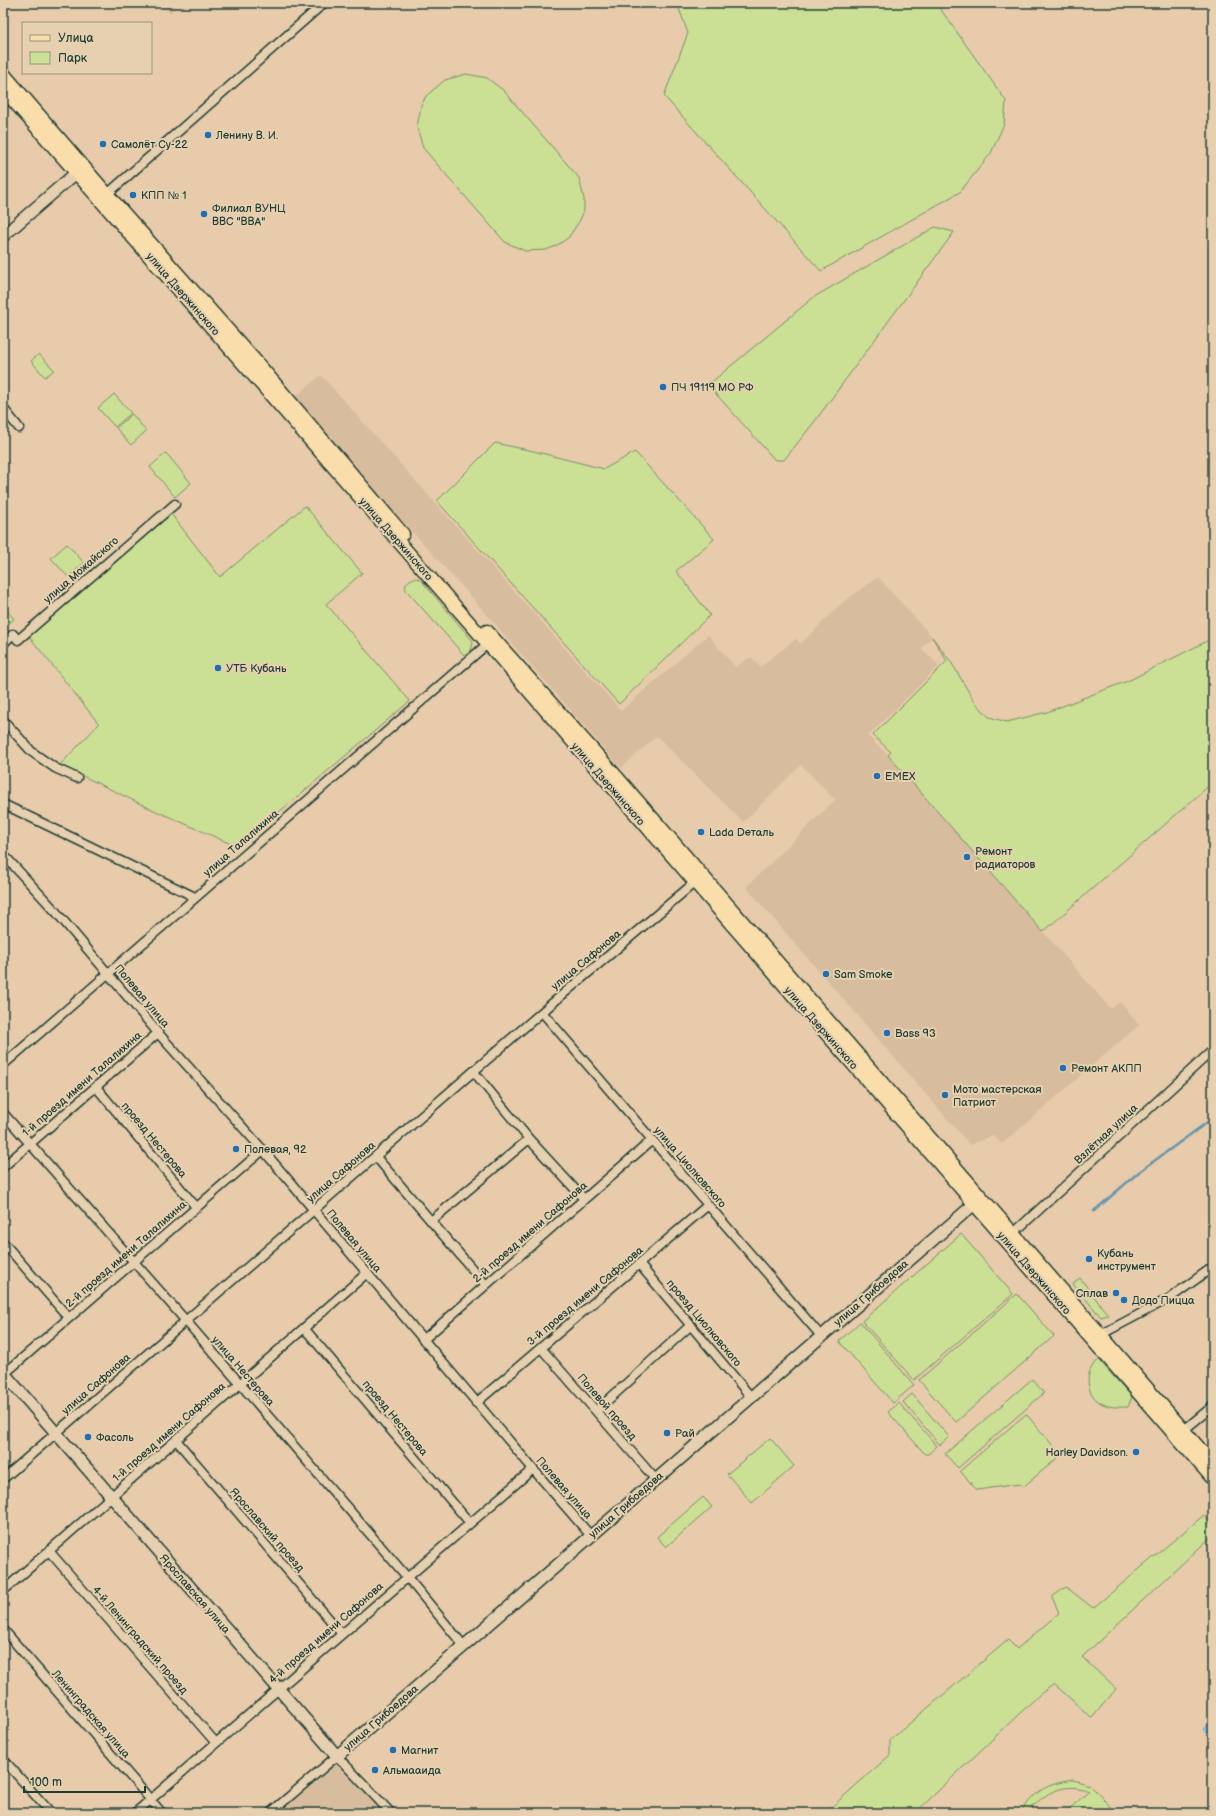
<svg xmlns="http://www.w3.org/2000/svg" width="1216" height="1816" viewBox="0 0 1216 1816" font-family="'Balsamiq Sans',sans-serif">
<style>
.built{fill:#d8bc9e}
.green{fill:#cbe095;stroke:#758e64}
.water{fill:#98d2f8;stroke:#6896aa}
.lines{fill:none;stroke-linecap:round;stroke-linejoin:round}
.stream{stroke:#6896aa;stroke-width:2.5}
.street-casing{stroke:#1f3d34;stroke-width:11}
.secondary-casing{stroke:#1f3d34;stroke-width:14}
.primary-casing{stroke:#1f3d34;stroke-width:15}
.street{stroke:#e7d0b0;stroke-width:8}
.secondary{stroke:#e7d0b0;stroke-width:11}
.primary{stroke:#f9deab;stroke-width:12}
.poi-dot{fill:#1f6fb2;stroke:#e7d0b0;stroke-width:1.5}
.labels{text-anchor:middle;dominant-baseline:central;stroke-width:4;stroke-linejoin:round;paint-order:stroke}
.poi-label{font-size:11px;fill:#1f3d34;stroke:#e7d0b0;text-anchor:start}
.street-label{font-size:11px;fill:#1f3d34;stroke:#e7d0b0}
</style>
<rect width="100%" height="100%" fill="#e7cbab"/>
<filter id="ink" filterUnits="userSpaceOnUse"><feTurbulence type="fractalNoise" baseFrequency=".025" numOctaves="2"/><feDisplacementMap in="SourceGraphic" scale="8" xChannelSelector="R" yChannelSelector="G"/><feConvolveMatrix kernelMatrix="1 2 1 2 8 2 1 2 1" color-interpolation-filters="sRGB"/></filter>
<g filter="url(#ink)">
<path class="built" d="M158 3H172L176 7 170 13Z
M321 375 621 711 708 635 735 667 751 657 760 667 796 639 801 644 842 603 878 577 932 637 921 648 939 666 868 736 888 755 1111 1009 1120 1002 1139 1025 1002 1144 993 1135 970 1145 746 887 835 800 801 765 743 822 657 736 621 768 466 591 373 488 295 397Z
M333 1752 389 1813H263Z"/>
<path class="green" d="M677 3H936L1006 101 1004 124 991 153 960 192 821 271 664 96 688 33Z
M466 74 487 78 504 91 579 178 584 199V210L580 220 568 238 556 246 546 250 525 251 505 242 423 148 417 127 421 106 426 96 445 80Z
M935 227 954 232 815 421 784 460H775L708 385 814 297Z
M39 354 54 370 45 377 31 361Z
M114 394 131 413 115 427 98 408Z
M132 414 146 431 131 445 116 428Z
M495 443 533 451 604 469 635 452 714 539 676 571 710 615 619 704 437 501Z
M166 453 191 483 175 497 150 467Z
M305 506 362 573 326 604 410 701 238 847 147 807 60 765 99 724 29 636 171 514 220 577Z
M67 544 84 563 68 577 51 558Z
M415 578 420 579 473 641C472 648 472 653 464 655L406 590C404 583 409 580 415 578Z
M3 606 14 619 5 627 3 626Z
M932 637 951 662 974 701 989 717 1007 722 1047 712 1130 680 1213 638V782L1043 932 888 755 891 752 873 735 947 661Z
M961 1234 1013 1294 914 1380 862 1321Z
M1080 1278 1108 1315 1101 1317 1073 1284Z
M1017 1294 1054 1336 956 1422 919 1380Z
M860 1322 914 1385 893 1403 839 1341Z
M1099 1360 1132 1397 1128 1407C1119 1407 1111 1408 1103 1404 1085 1396 1083 1370 1099 1360Z
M1032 1379 1044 1393 958 1468 945 1454Z
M912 1394 949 1437 940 1445 903 1402Z
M899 1403 937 1446 928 1454H925L888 1412Z
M1026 1414 1061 1455 1023 1487 1019 1484 977 1490 960 1471Z
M770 1438 794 1466 752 1503 727 1474Z
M703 1497 712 1507 666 1547 657 1537Z
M1204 1515 1213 1528V1535L1082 1657 1116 1689 1092 1718 1054 1684 1039 1695 915 1813H825L890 1755V1740L1008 1640 1017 1649 1059 1613 1052 1597 1066 1587 1093 1608Z
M1073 1780 1090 1785 1116 1813H1065L1089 1791C1065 1781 1042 1793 1028 1813H1021C1035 1790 1047 1784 1073 1780Z"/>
<path class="water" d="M1213 1721V1742L1203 1729Z"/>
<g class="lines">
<path class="stream" d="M1094 1211 1139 1172 1213 1118"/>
<g class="street-casing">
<path id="street" d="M104 197 324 3
M3 408 19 428
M3 644 13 634 18 640 175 504
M3 720 32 752 55 768 77 778
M3 804 195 897
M3 854 57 913 158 1033 263 1150 533 1469 591 1536
M542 1012 821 1336
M3 1065 492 640
M474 1072 529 1139 584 1199
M96 1087 196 1207
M3 1113 186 1321 407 1577 464 1646
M376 1157 486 1285
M3 1167 158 1033
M431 1221 529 1139
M1012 1232 1018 1229 1213 1050
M3 1242 69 1318
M639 1264 751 1397
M304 1328 470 1523
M1102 1334 1170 1298 1213 1267
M423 1340 652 1140
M541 1348 656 1480
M3 1375 263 1150
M476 1403 708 1205
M596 1411 691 1325
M1184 1430 1213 1406
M176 1440 342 1634
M3 1479 542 1012 694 883
M49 1551 216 1743
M3 1591 367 1273
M3 1629 162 1813
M3 1759 51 1813
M135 1813 533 1469
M270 1813 337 1756 391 1813"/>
</g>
<g class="secondary-casing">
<path id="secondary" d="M3 236 83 167
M3 1372 337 1756 980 1199"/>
</g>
<g class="primary-casing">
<path id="primary" d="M3 73 107 194 260 366 403 534
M3 89 468 621 1213 1479
M487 631 617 777 1213 1464"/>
</g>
<use href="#street" class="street"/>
<use href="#secondary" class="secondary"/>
<use href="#primary" class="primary"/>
</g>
</g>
<g class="poi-dot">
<circle cx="208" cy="135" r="4"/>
<circle cx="103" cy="144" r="4"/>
<circle cx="133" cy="195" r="4"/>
<circle cx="204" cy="214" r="4"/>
<circle cx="663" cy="387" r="4"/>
<circle cx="218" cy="668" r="4"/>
<circle cx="877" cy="776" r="4"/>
<circle cx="701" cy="832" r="4"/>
<circle cx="967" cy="857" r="4"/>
<circle cx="826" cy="974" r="4"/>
<circle cx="887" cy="1033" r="4"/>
<circle cx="1063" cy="1068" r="4"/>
<circle cx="945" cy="1095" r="4"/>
<circle cx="236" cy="1149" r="4"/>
<circle cx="1089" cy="1259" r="4"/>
<circle cx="1116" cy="1293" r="4"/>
<circle cx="1124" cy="1300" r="4"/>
<circle cx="667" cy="1433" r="4"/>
<circle cx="88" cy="1437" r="4"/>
<circle cx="1136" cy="1452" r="4"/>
<circle cx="393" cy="1750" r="4"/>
<circle cx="375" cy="1770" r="4"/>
</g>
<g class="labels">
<g class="poi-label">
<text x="216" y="135">Ленину В. И.</text>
<text x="111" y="144">Самолёт Су-22</text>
<text x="141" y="195">КПП № 1</text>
<text x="212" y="208">Филиал ВУНЦ<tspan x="212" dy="13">ВВС "ВВА"</tspan></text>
<text x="671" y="387">ПЧ 19119 МО РФ</text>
<text x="226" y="668">УТБ Кубань</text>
<text x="885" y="776">EMEX</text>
<text x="709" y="832">Lada Dеталь</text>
<text x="975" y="851">Ремонт<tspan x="975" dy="13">радиаторов</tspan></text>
<text x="834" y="974">Sam Smoke</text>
<text x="895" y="1033">Bass 93</text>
<text x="1071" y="1068">Ремонт АКПП</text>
<text x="953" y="1089">Мото мастерская<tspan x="953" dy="13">Патриот</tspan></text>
<text x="244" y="1149">Полевая, 92</text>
<text x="1097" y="1253">Кубань<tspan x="1097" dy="13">инструмент</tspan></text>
<text x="1108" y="1293" text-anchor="end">Сплав</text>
<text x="1132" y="1300">Додо Пицца</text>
<text x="675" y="1433">Рай</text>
<text x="96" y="1437">Фасоль</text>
<text x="1128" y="1452" text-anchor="end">Harley Davidson.</text>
<text x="401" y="1750">Магнит</text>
<text x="383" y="1770">Альмааида</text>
</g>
<g class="street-label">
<text transform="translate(183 294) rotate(49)">улица Дзержинского</text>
<text transform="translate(396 539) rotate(49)">улица Дзержинского</text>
<text transform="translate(81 570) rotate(-41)">улица Можайского</text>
<text transform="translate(608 784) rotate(49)">улица Дзержинского</text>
<text transform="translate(241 843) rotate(-41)">улица Талалихина</text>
<text transform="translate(586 960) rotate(-40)">улица Сафонова</text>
<text transform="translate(142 996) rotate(50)">Полевая улица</text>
<text transform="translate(821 1028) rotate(49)">улица Дзержинского</text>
<text transform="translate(82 1084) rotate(-41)">1-й проезд имени Талалихина</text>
<text transform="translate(1106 1134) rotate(-43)">Взлётная улица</text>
<text transform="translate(154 1140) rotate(50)">проезд Нестерова</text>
<text transform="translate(690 1167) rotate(49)">улица Циолковского</text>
<text transform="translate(341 1172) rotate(-41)">улица Сафонова</text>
<text transform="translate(530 1232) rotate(-41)">2-й проезд имени Сафонова</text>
<text transform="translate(354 1241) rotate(50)">Полевая улица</text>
<text transform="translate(126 1254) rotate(-41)">2-й проезд имени Талалихина</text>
<text transform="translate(1034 1273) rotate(49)">улица Дзержинского</text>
<text transform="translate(871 1293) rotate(-41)">улица Грибоедова</text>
<text transform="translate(585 1296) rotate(-40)">3-й проезд имени Сафонова</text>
<text transform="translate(704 1323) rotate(50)">проезд Циолковского</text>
<text transform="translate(243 1371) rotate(49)">улица Нестерова</text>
<text transform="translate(96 1384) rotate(-41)">улица Сафонова</text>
<text transform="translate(607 1407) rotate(49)">Полевой проезд</text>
<text transform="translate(395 1418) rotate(50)">проезд Нестерова</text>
<text transform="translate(169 1432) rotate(-41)">1-й проезд имени Сафонова</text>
<text transform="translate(564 1488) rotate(49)">Полевая улица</text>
<text transform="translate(626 1505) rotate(-41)">улица Грибоедова</text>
<text transform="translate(267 1530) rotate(49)">Ярославский проезд</text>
<text transform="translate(195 1594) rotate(49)">Ярославская улица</text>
<text transform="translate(326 1633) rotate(-41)">4-й проезд имени Сафонова</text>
<text transform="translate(140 1640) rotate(49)">4-й Ленинградский проезд</text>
<text transform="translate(91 1714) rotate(49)">Ленинградская улица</text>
<text transform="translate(381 1718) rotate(-41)">улица Грибоедова</text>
</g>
</g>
<rect width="1216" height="1816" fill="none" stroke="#e7d0b0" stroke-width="16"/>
<rect x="8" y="8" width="1200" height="1800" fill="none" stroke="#1f3d34" stroke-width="1.5" filter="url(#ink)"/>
<rect x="22" y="22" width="130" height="52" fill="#e7d0b0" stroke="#97957e"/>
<rect x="30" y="35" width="20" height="6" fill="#f9deab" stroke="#97957e"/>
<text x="58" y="42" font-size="12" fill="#1f3d34">Улица</text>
<rect x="30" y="52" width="20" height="12" fill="#cbe095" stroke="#97957e"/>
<text x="58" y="62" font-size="12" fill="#1f3d34">Парк</text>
<path d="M24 1786v6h121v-6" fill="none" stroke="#1f3d34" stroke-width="2"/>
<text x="30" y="1786" font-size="12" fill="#1f3d34" stroke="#e7d0b0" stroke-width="3" paint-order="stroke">100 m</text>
</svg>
